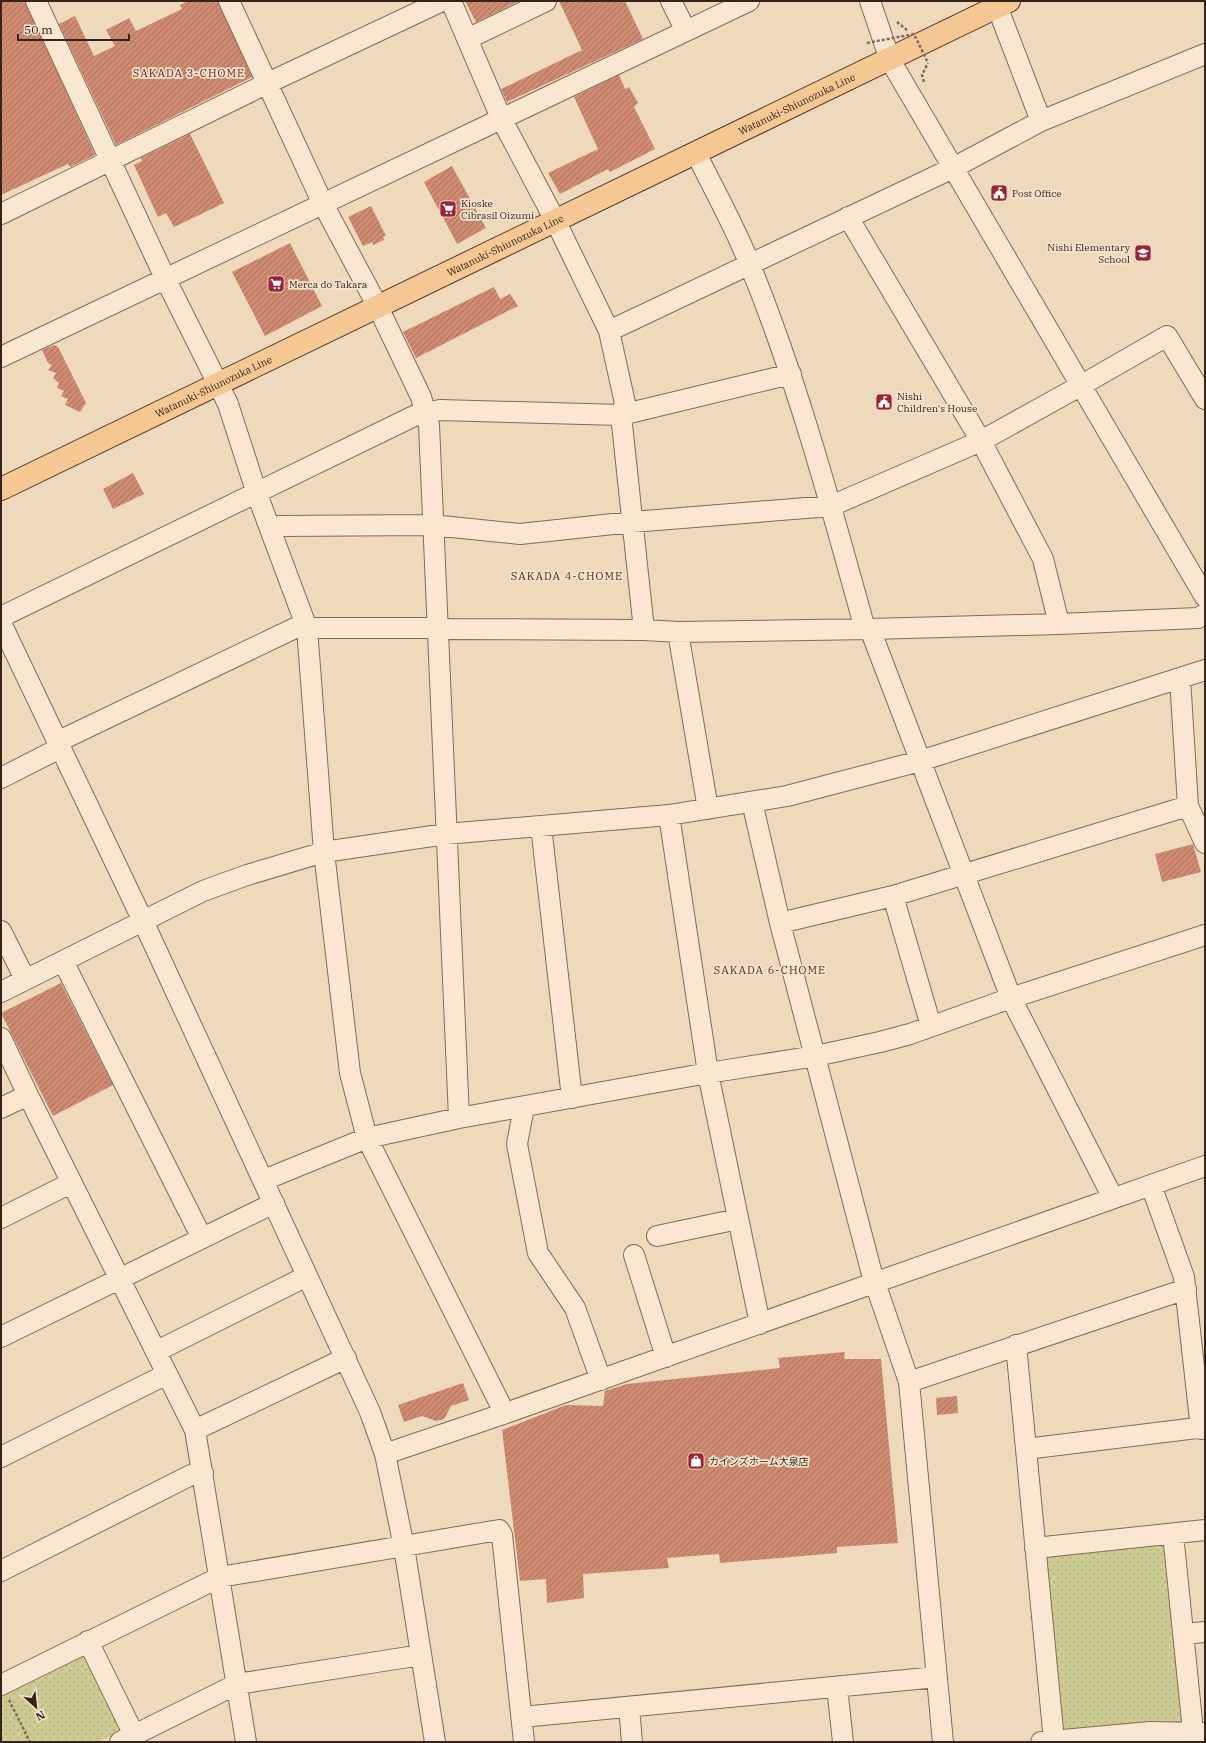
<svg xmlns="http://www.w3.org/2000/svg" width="1206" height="1743" viewBox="0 0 1206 1743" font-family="'IBM Plex Serif','Noto Sans JP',serif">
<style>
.park{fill:url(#park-dots)}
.building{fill:url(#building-hatch)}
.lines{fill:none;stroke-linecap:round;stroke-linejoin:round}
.minor-casing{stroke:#876956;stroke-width:22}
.major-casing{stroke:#54382b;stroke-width:24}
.path{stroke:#876956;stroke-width:2.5;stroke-dasharray:3 2;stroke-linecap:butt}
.minor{stroke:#f9e7d1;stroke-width:20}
.major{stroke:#f4c793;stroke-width:22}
.path-bridge{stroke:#876956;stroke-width:2.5;stroke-dasharray:3 2;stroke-linecap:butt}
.labels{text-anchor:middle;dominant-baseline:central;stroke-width:3.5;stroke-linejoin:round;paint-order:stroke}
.street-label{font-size:10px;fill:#36241b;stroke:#f6e4cd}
.poi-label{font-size:10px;fill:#36241b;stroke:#f6e4cd;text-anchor:start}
.neighbourhood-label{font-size:11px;letter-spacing:1px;fill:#631e1a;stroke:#f6e4cd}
</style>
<defs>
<pattern id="park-dots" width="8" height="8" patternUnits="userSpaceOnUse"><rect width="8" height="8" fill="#cccb92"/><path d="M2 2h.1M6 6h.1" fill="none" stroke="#b0ae7d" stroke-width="1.8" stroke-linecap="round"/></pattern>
<pattern id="building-hatch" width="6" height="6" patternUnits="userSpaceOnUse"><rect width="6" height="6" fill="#ce8b72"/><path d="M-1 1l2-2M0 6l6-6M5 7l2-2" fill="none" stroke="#a8715d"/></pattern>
</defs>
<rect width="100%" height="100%" fill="#efd9bd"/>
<path class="park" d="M1163 1542 1167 1546 1184 1720 1179 1724 1064 1733 1060 1730 1045 1560 1047 1555Z
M83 1652 123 1726 120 1731 98 1742H1V1693Z"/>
<path class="building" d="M1 1H25L95 155 70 167 68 164 1 195Z
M188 1H218L252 77 116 145 59 24 75 16 94 56 115 46 106 30 129 18 136 31 182 9 180 5Z
M465 1H519L476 22Z
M559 1H625L643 39 507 102 501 89 582 50Z
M619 75 625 89 629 87 638 103 634 107 655 149 610 172 608 169 560 194 548 173 598 149 574 97Z
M190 134 224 203 174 227 166 213 158 217 134 165 142 161 141 158Z
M452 166 486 228 457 244 424 182Z
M371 206 386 236 383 237 384 240 373 245 372 242 363 246 348 217Z
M290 243 322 306 265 336 232 272Z
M494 287 500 299 510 294 518 306 416 358 403 332Z
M54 345 58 347 86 403 80 412 65 405 68 399 61 396 64 391 57 388 59 383 53 378 56 373 48 370 52 365 48 363 42 350Z
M133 473 144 494 113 509 103 489Z
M1193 844 1201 872 1162 882 1155 854Z
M61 983 113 1085 53 1116 1 1013Z
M845 1352 844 1359H881L898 1543 837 1547V1553L720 1563 719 1554 667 1558 669 1568 583 1574 584 1598 547 1603 546 1579 520 1581 502 1430 566 1405 603 1406 605 1391 627 1384 780 1368 778 1358Z
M463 1383 469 1400 451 1406 444 1419 436 1421 422 1416 404 1422 398 1405Z
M957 1396 958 1413 937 1415 936 1398Z"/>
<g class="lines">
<g class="minor-casing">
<path id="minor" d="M36 1 166 280 228 404 257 494 307 628 324 852 350 1073 367 1138 500 1404 503 1414
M229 1 323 204 378 307 421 397 429 425 459 1118
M451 1 501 118 556 222 609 331 625 403 621 415 644 630
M671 1 686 31
M870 1 890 60 1205 597
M995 1 1041 121
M467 39 546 1
M696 153C714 190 735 227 750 265 798 383 831 506 865 629
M1 214 268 83 442 1
M848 217 981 441 1043 559 1059 624
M609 331 953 168 1041 121 1205 54
M1 357 749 1
M272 529 279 526 432 525 520 534 632 522 831 506 981 441 1080 386 1167 336 1205 399
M1 617 414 416 440 410 621 415 791 374
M1 623 143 921 370 1412 385 1454 404 1547 435 1742
M870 629 1011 998 1113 1198
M678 632 708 809
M1180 678 1188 806 1205 843
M57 742 295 628H438L449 629 644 630 678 632 870 629 1059 624 1198 618 1205 614
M1 778 60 748
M752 802 780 923 872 1274 909 1382 943 1742
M669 815 708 1073 760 1324
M541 826 572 1098
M893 896 931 1026
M780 923 893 896 1188 806
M1 931 25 979
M63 961 202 1238
M1 992 203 891 247 875 324 852 446 834 669 815 787 796 920 761 1205 670
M1 1038 28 1095 195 1430 246 1742
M524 1107 517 1144 538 1253 575 1308 601 1380
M1 1108 28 1095
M264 1180 367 1138 459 1118 708 1073 816 1056 880 1042 910 1034 1011 998 1205 935
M1151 1185 1184 1277 1201 1429
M1 1218 71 1183
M657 1236 738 1219
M634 1255 666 1357
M1 1337 274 1203
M1016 1345 1054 1741
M157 1351 307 1276
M909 1382 1186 1289
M195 1430 346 1358
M1026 1449 1205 1427
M385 1454 503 1414 1205 1166
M1 1457 167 1374
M1173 1534 1192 1721 1191 1732
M1035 1548 1205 1530
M1 1571 191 1475 203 1473
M1184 1634 1205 1632
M88 1641 134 1735
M1 1685 220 1577 499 1530 502 1535 524 1742
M837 1687 843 1742
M629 1707 632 1742
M522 1717 937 1677
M120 1742 237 1684 421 1655
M1041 1742 1150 1732 1204 1733"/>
</g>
<g class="major-casing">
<g id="major">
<path id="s1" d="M1 489 1009 1"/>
</g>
</g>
<path class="path" d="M897 22 907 30
M924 82 922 75 928 63
M9 1700 30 1742"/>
<use href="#minor" class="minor"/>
<use href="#major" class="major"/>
<path class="path-bridge" d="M867 43 914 34 928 63"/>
</g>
<defs>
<g id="civic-square" transform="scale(0.9)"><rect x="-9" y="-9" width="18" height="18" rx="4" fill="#972537" stroke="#f6e4cd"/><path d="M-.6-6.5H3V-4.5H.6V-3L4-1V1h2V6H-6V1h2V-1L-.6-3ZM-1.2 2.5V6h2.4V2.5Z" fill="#fff"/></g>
<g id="supermarket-square" transform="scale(0.9)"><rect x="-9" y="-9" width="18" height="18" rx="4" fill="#972537" stroke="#f6e4cd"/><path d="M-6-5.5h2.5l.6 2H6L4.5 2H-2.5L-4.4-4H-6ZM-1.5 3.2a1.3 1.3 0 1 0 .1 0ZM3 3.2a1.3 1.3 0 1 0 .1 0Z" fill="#fff"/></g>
<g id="school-square" transform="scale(0.9)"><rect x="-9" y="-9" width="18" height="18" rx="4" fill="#972537" stroke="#f6e4cd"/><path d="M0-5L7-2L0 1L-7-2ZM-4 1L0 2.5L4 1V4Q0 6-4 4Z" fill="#fff"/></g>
<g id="shop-square" transform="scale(0.9)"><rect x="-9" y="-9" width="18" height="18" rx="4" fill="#972537" stroke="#f6e4cd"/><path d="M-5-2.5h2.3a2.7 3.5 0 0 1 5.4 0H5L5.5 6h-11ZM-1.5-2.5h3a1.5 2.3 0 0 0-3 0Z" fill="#fff"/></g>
</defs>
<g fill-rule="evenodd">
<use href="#civic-square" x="999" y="193"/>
<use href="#supermarket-square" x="448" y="209"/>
<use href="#school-square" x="1143" y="253"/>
<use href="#supermarket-square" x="276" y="284"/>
<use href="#civic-square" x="884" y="402"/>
<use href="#shop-square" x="696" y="1461"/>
</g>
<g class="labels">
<g class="street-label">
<text stroke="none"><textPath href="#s1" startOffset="884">Watanuki-Shiunozuka Line</textPath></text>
<text stroke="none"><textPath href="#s1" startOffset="560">Watanuki-Shiunozuka Line</textPath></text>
<text stroke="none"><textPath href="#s1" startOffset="236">Watanuki-Shiunozuka Line</textPath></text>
</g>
<g class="poi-label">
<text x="1012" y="193">Post Office</text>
<text x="461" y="203">Kioske<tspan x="461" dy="12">Cibrasil Oizumi</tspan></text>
<text x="1130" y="247" text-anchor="end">Nishi Elementary<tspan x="1130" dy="12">School</tspan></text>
<text x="289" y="284">Merca do Takara</text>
<text x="897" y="396">Nishi<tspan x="897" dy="12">Children's House</tspan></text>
<text x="709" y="1461">カインズホーム大泉店</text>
</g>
<g class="neighbourhood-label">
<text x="189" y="73">SAKADA 3-CHOME</text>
<text x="567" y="576">SAKADA 4-CHOME</text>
<text x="770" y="970">SAKADA 6-CHOME</text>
</g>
</g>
<rect width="1206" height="1743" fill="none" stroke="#36241b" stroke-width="4"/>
<g transform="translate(36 1707) rotate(153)" stroke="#f6e4cd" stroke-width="3" paint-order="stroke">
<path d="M0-3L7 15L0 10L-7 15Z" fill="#36241b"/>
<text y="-6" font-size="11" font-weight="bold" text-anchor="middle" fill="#36241b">N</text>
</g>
<path d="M18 34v6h111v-6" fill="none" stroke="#36241b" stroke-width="2"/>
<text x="24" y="34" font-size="12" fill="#36241b" stroke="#f6e4cd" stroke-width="3" paint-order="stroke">50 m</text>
</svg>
